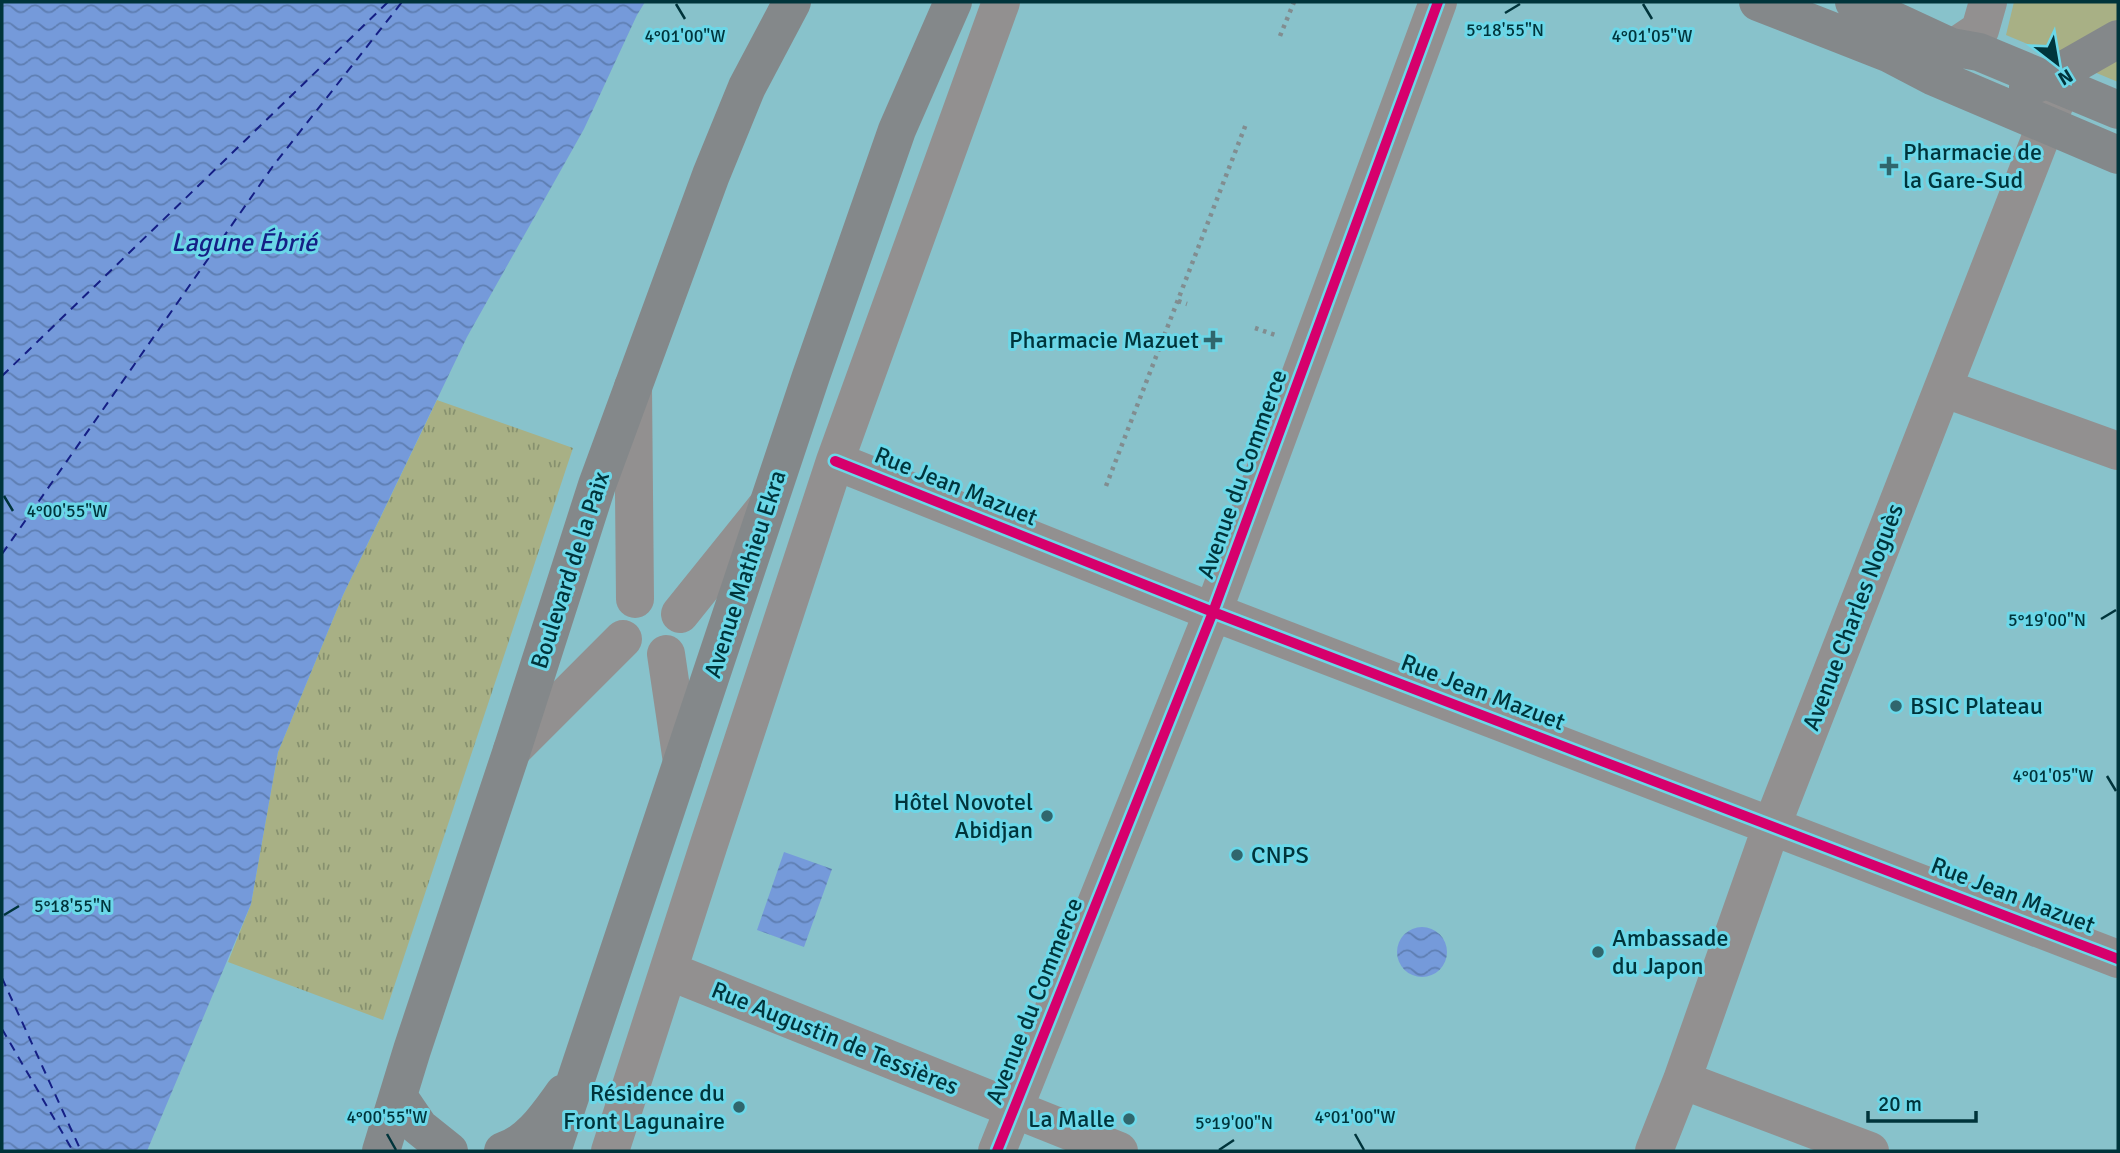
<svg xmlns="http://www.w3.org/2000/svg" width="2120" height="1153" viewBox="0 0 2120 1153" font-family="Signika,sans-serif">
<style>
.grass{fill:#a8b085}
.park{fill:url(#park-tufts)}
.water{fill:url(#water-waves)}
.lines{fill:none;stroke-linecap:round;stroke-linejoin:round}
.ferry{stroke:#151f85;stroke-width:2;stroke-dasharray:9 7;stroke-linecap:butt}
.path{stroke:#818d90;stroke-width:4.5;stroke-dasharray:3.5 5;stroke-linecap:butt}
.minor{stroke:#929090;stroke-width:38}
.major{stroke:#84888a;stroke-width:38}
.cycleway-casing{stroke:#6bd7e8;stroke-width:15}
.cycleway{stroke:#d6006c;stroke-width:10}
.ticks{fill:none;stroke:#00343b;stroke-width:2.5}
.poi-dot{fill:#30666d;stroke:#6bd7e8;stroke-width:2.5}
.labels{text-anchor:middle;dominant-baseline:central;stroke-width:6;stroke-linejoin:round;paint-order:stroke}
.poi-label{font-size:24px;fill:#00343b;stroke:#6bd7e8;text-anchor:start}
.street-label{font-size:24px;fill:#00343b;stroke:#6bd7e8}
.water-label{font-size:26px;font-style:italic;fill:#151f85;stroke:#6bd7e8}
.ticks-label{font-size:18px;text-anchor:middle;fill:#00343b;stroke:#6bd7e8;stroke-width:6;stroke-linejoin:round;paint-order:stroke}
</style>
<defs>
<pattern id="park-tufts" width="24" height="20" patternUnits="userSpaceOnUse" patternTransform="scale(1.75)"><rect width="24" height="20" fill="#a8b085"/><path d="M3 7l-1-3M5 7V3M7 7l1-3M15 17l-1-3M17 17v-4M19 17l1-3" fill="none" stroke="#86906e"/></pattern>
<pattern id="water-waves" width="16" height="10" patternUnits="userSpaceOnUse" patternTransform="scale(1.75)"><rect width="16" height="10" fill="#759ada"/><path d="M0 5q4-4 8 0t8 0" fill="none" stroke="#5e7eb2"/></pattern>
</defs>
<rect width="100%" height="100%" fill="#88c2cb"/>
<path class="grass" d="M2014 2H2118V82L2006 35Z"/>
<path class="park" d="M437 400 573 448 383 1020 228 962 251 904 278 752 343 595Z"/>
<path class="water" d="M2 2H645L637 15 584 129 467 337 343 595 278 752 251 904 147 1151H2Z
M784 852 832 869 804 947 757 930Z
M1397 952a25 25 0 1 1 50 0a25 25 0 1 1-50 0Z"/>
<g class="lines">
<path class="ferry" d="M2 376 388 2
M2 554 273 166 402 2
M2 978 81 1151
M2 1029 73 1151"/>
<path class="path" d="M1280 36 1294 2
M1178 301 1187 304
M1255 328 1278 336
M1106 486 1246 124"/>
<path class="minor" d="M1934 61 1980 30 1988 2
M633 387 635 599
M1943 388 2118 451
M835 461 1213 612 2118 959
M680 614 766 507
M666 654 682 762
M512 750 623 639
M669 971 1119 1151
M1682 1080 1870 1151
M610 1151 708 847 835 461 1001 2
M997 1151 1213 612 1438 2
M1654 1151 1682 1080 1772 825 2046 124 2062 87"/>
<path class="major" d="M1758 2 1888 53 1932 76 2118 155
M1854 2 1951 47 1979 52 2118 110
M2028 87 2046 80 2118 39
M398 1096 419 1127 449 1151
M381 1151 412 1050 512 750 597 485 711 175 747 87 792 2
M503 1151C530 1143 548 1115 564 1093
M552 1151 811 376 897 130 953 2"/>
<g class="cycleway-casing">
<path id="cycleway" d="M835 461 1213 612 2118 959
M997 1151 1213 612 1438 2"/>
</g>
<use href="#cycleway" class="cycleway"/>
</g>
<path class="ticks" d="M676 4 685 19M1643 4 1652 19M1505 13 1520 4M4 496 13 511M2101 619 2116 610M2107 776 2116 791M4 915 19 906M387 1134 396 1150M1355 1134 1364 1150M1219 1150 1234 1140"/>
<g class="poi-dot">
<path d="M1885.5 155.5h7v7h7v7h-7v7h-7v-7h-7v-7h7z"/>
<path d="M1209.5 329.5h7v7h7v7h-7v7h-7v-7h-7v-7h7z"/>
<circle cx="1896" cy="706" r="7"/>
<circle cx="1047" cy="816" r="7"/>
<circle cx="1237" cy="855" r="7"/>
<circle cx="1598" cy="952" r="7"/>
<circle cx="739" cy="1107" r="7"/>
<circle cx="1129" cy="1119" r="7"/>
</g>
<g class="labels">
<g class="poi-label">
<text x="1903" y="152">Pharmacie de<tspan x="1903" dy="28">la Gare-Sud</tspan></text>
<text x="1199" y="340" text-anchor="end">Pharmacie Mazuet</text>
<text x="1910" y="706">BSIC Plateau</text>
<text x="1033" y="802" text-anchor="end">Hôtel Novotel<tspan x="1033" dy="28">Abidjan</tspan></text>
<text x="1251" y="855">CNPS</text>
<text x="1612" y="938">Ambassade<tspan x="1612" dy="28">du Japon</tspan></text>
<text x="725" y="1093" text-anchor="end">Résidence du<tspan x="725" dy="28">Front Lagunaire</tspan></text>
<text x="1115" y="1119" text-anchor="end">La Malle</text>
</g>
<g class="street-label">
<text transform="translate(1242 474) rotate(-70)">Avenue du Commerce</text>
<text transform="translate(956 486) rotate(22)">Rue Jean Mazuet</text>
<text transform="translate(570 570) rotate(-72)">Boulevard de la Paix</text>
<text transform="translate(745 574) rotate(-72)">Avenue Mathieu Ekra</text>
<text transform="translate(1853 617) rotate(-69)">Avenue Charles Noguès</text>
<text transform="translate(1483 692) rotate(21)">Rue Jean Mazuet</text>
<text transform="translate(2013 895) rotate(21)">Rue Jean Mazuet</text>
<text transform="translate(1034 1001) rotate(-68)">Avenue du Commerce</text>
<text transform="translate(835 1038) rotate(22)">Rue Augustin de Tessières</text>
</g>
<g class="water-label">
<text x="244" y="243">Lagune Ébrié</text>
</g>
</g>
<g class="ticks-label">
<text x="1505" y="36">5°18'55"N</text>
<text x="685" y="42">4°01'00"W</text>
<text x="1652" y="42">4°01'05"W</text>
<text x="67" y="517">4°00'55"W</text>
<text x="2047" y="626">5°19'00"N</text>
<text x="2053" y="782">4°01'05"W</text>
<text x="73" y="912">5°18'55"N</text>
<text x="387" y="1123">4°00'55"W</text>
<text x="1355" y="1123">4°01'00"W</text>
<text x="1234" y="1129">5°19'00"N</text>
</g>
<rect width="2120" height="1153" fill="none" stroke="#00343b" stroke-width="7"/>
<g transform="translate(2057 63) rotate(149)" stroke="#6bd7e8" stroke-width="5" paint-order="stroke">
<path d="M0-5L12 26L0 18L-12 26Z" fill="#00343b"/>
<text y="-10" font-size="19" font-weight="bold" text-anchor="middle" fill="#00343b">N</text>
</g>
<path d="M1868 1111v10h108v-10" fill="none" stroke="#00343b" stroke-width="3.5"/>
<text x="1878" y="1111" font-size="21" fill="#00343b" stroke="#6bd7e8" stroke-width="5" paint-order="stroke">20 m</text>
</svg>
